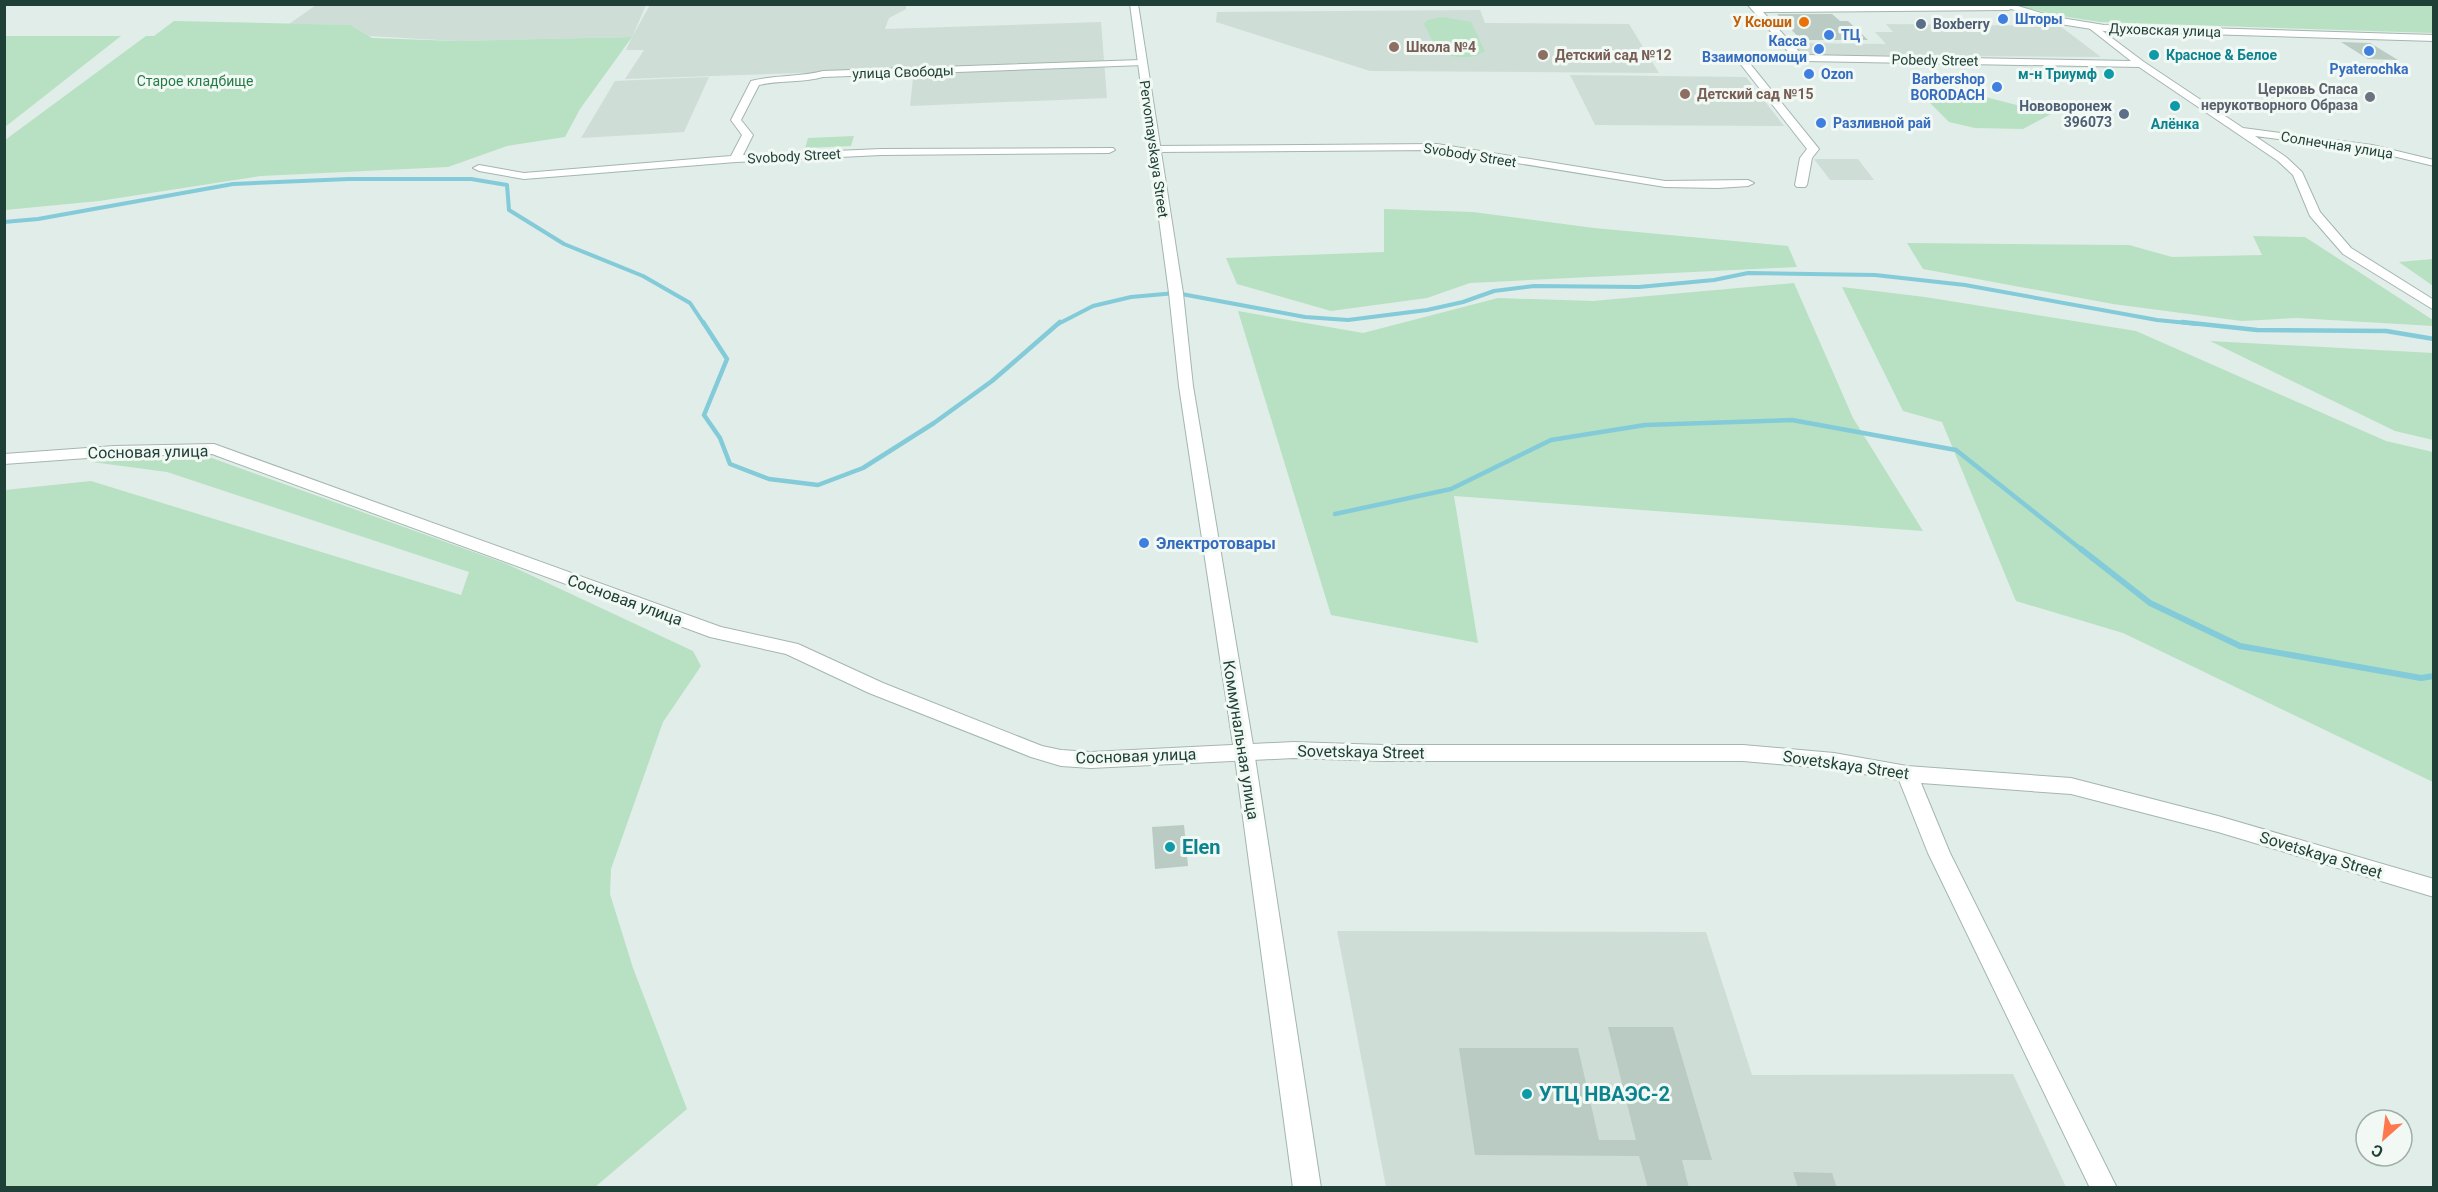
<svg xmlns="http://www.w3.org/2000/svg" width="2438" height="1192" viewBox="0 0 2438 1192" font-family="Roboto,sans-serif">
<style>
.built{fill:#cfddd7}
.green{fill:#b7e1c2}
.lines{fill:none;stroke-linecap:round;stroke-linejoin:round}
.stream-far2{stroke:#83cbd8;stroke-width:4}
.stream-far1{stroke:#83cbd8;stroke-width:4.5}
.stream{stroke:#83cbd8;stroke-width:6}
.building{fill:#b9cbc3}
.minor-casing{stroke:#a3b6af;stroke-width:2}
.tertiary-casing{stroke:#a3b6af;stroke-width:2}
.minor{fill:#fff;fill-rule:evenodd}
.tertiary{fill:#fff;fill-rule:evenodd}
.shop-dot{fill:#3f7fe0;stroke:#f2f9f5;stroke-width:2}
.food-dot{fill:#e8710a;stroke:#f2f9f5;stroke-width:2}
.service-dot{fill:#5c6f8a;stroke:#f2f9f5;stroke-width:2}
.education-dot{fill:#8d6e63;stroke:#f2f9f5;stroke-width:2}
.culture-dot{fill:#0f9aa8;stroke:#f2f9f5;stroke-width:2}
.worship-dot{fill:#6b7280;stroke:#f2f9f5;stroke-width:2}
.labels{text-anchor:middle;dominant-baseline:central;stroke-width:6;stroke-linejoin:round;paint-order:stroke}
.far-shop-label{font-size:14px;font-weight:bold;fill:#366cbe;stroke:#f2f9f5;text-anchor:start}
.far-food-label{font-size:14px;font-weight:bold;fill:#c56008;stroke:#f2f9f5;text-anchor:end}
.far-service-label{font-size:14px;font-weight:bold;fill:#4e5e75;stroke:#f2f9f5;text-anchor:start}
.far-street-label{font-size:14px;fill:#1f4037;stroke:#f2f9f5}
.far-education-label{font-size:14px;font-weight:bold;fill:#785e54;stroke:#f2f9f5;text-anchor:start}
.far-culture-label{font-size:14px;font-weight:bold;fill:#0d838f;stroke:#f2f9f5;text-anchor:start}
.far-park-label{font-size:14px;fill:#257b46;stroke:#f2f9f5}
.far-worship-label{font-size:14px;font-weight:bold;fill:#5b616d;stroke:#f2f9f5;text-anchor:end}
.street-label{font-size:16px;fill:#1f4037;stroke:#f2f9f5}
.shop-label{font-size:16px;font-weight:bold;fill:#366cbe;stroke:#f2f9f5;text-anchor:start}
.near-culture-label{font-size:20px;font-weight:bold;fill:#0d838f;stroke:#f2f9f5;text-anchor:start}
</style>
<rect width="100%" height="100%" fill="#e1ede8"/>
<path class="built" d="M316 5H646L632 37 650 5H906V9L889 18 885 29 1101 22 1107 98 910 106 914 69 625 79 644 50H626L632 37 456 41 369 36 351 25 289 24Z
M1480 10 1485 23 1629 24 1659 73 1370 71 1216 22 1217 12Z
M1886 24 2060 26 2101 57 1800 55 1790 43 1886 44 1875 32H1893Z
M1570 75 1746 77 1784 126 1595 125Z
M709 77 684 132 581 138 615 81Z
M1814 159H1858L1874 180H1830Z
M1337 931 1706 932 1752 1075 2013 1074 2066 1187H1386Z"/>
<path class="green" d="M2014 5H2433V33L2100 22 2061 16Z
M1443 17 1471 22 1485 51C1472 61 1450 58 1437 50L1424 24 1427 20Z
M174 21 351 25 372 38 456 41 632 37 580 109 565 137 507 146 448 167 261 176 99 201 5 210V140L146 36H154Z
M5 36H121L5 127Z
M1944 89 1970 93 2051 114 2023 129 1975 128 1949 122 1918 91Z
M854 136 851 146 805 148 808 138Z
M1384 209 1473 212 1594 228 1788 246 1797 267 1470 283 1427 298 1331 311 1237 284 1226 258 1384 252Z
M2253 236 2305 237 2433 320V326L2297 318 2242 321 2113 304 1923 269 1907 243 2129 245 2172 257 2262 255Z
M2433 259V286L2399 262Z
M1794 283 1853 418 1923 531 1454 496 1478 643 1331 615 1238 311 1363 333 1498 298 1593 301Z
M1842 287 1925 297 2136 331 2386 441 2433 452V782L2123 633 2016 601 1942 422 1903 411Z
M2210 341 2433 353V440L2395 431Z
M209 457 507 564 693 651 701 666 663 722 611 869 610 894 633 968 687 1109 595 1187H5V490L91 481 461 595 469 572 167 472 92 462Z"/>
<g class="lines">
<path class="stream-far2" d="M4 222 38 219 233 184 349 179H471L507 185 509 210 564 244 643 276 690 303 704 324
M1058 324 1093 306 1131 297 1176 293 1305 317 1348 320 1427 310 1463 302 1494 291 1534 286 1639 287 1714 280 1748 273 1875 275 1965 285 2157 320 2197 324"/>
<path class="stream-far1" d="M703 322 727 359 704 415 720 438 730 464 769 479 818 485 863 468 934 423 992 381 1060 322
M2182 322 2257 330 2386 331 2434 339
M1335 514 1451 489 1551 440 1645 425 1792 420 1956 450 2082 550"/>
<path class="stream" d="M2081 549 2150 603 2240 646 2421 678 2434 676"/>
</g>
<path class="building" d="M1777 14H1832L1840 21H1848L1868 40H1801Z
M2341 42 2370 43 2398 60 2368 59Z
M1184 825 1188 866 1155 869 1152 827Z
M1608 1027H1673L1712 1160H1682L1689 1188H1648L1639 1156 1475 1155 1459 1048H1578L1599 1140H1636Z
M1793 1172 1832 1173 1837 1188H1798Z"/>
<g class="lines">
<g class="minor-casing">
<path id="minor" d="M1756 4 1758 6 2010 4 2013 7 2009 10 1763 12 1802 55 2131 61 2089 28V24L2092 23 2144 62 2243 128 2372 145 2434 160V166L2372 151 2255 136 2286 157 2302 172 2320 212 2351 248 2434 300V310L2343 254 2310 216 2293 175 2278 161 2139 67 1747 60 1819 149 1812 158 1807 185 1805 187H1797L1795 185 1800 158 1807 149 1735 57 1740 54 1791 55 1748 5Z
M1141 60 1146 63 1144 65 823 77C802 83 780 80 759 85L741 120 753 135 743 155 881 149 1113 148 1115 150 1109 153 881 155 736 162 524 179 479 171 473 168 479 165 524 173 731 156 742 135 731 120 751 81C775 75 799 77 823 71Z
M1437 144 1665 181 1748 180 1754 183 1748 186 1718 188 1665 187 1437 150 1153 152 1147 149 1153 146Z
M214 444 721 627 798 644 883 683 1042 746 1061 750 1091 752 1293 742 1383 745H1743L1834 753 1907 766 2071 778 2218 816 2434 879V897L2218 832 2071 794 1921 783 1950 853 2117 1188H2090L1928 853 1899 780 1834 769 1743 761H1383L1293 758 1091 768 1061 766 1031 757 869 693 786 654 710 637 212 454 115 456 4 464V454L115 446Z"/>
</g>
<g class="tertiary-casing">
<path id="tertiary" d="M1130 4H1138L1183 293 1193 386 1254 751 1321 1188H1293L1234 751 1179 386 1169 293Z
M1996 4H2011L2055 17 2104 25 2434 35V41L2104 31 2054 23Z"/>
</g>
<use href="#minor" class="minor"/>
<use href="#tertiary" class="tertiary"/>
</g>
<g class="shop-dot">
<circle cx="2003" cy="19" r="6"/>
<circle cx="1829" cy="35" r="6"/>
<circle cx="1819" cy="49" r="6"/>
<circle cx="2369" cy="51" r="6"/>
<circle cx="1809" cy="74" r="6"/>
<circle cx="1997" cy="87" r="6"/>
<circle cx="1821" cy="123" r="6"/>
<circle cx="1144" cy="543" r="6"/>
</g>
<circle class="food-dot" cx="1804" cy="22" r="6"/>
<g class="service-dot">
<circle cx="1921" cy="24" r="6"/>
<circle cx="2124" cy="114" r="6"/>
</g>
<g class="education-dot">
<circle cx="1394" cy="47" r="6"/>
<circle cx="1543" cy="55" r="6"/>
<circle cx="1685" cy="94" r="6"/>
</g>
<g class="culture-dot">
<circle cx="2154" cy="55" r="6"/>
<circle cx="2109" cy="74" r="6"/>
<circle cx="2175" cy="106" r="6"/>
<circle cx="1170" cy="847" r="6"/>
<circle cx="1527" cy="1094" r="6"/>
</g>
<circle class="worship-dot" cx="2370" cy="97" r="6"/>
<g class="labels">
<g class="far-shop-label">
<text x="2015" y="19">Шторы</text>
<text x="1841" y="35">ТЦ</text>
<text x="1807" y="41" text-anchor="end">Касса<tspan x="1807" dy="16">Взаимопомощи</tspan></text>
<text x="2369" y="69" text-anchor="middle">Pyaterochka</text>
<text x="1821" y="74">Ozon</text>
<text x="1985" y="79" text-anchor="end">Barbershop<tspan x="1985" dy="16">BORODACH</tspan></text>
<text x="1833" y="123">Разливной рай</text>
</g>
<g class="far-food-label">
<text x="1792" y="22">У Ксюши</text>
</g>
<g class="far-service-label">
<text x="1933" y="24">Boxberry</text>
<text x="2112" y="106" text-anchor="end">Нововоронеж<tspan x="2112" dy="16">396073</tspan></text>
</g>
<g class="far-street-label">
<text transform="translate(2165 30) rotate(2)">Духовская улица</text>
<text transform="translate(1935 60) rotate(1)">Pobedy Street</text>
<text transform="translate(903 72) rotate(-2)">улица Свободы</text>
<text transform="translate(2337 145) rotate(9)">Солнечная улица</text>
<text transform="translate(1154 149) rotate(82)">Pervomayskaya Street</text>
<text transform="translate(1470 155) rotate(9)">Svobody Street</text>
<text transform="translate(794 156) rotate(-3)">Svobody Street</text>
</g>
<g class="far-education-label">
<text x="1406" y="47">Школа №4</text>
<text x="1555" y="55">Детский сад №12</text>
<text x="1697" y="94">Детский сад №15</text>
</g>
<g class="far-culture-label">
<text x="2166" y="55">Красное &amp; Белое</text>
<text x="2097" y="74" text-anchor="end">м-н Триумф</text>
<text x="2175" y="124" text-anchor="middle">Алёнка</text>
</g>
<g class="far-park-label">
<text x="195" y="81">Старое кладбище</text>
</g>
<g class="far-worship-label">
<text x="2358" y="89">Церковь Спаса<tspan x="2358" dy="16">нерукотворного Образа</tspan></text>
</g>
<g class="street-label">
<text transform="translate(148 452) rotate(-1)">Сосновая улица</text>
<text transform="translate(625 600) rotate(20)">Сосновая улица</text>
<text transform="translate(1241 740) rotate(81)">Коммунальная улица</text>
<text transform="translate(1361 752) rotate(1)">Sovetskaya Street</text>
<text transform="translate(1136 756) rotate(-2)">Сосновая улица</text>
<text transform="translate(1846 765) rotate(8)">Sovetskaya Street</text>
<text transform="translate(2321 855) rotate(17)">Sovetskaya Street</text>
</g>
<g class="shop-label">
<text x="1156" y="543">Электротовары</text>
</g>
<g class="near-culture-label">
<text x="1182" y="847">Elen</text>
<text x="1539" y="1094">УТЦ НВАЭС-2</text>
</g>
</g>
<rect width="2438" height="1192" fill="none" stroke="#1f4037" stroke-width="12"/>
<g transform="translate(2384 1138) rotate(208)"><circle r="28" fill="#f2f9f5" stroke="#9eafa9" stroke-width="1.5"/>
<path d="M0-4.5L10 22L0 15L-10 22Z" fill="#ff784d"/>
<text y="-9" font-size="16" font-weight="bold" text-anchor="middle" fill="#1f4037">С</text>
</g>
</svg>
